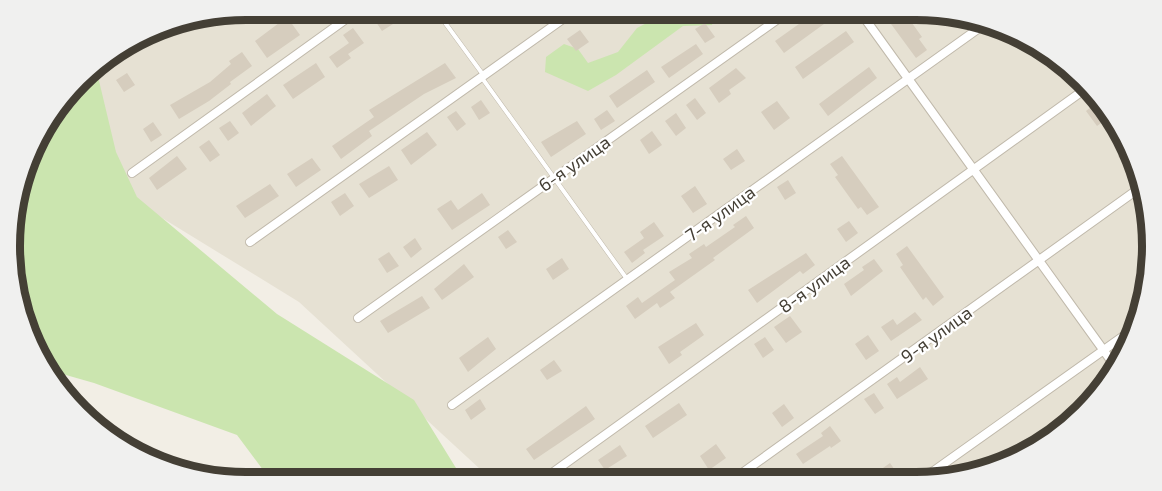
<svg xmlns="http://www.w3.org/2000/svg" width="1162" height="491" viewBox="0 0 1162 491" font-family="'Exo 2',sans-serif">
<style>
.residential{fill:#e6e1d3}
.green{fill:#cbe5af}
.building{fill:#d6cdbe}
.lines{fill:none;stroke-linecap:round;stroke-linejoin:round}
.service-casing{stroke:#c0b9ab;stroke-width:5}
.minor-casing{stroke:#c0b9ab;stroke-width:10}
.service{stroke:#fff;stroke-width:4}
.minor{stroke:#fff;stroke-width:8}
.labels{text-anchor:middle;dominant-baseline:central;stroke-width:4.5;stroke-linejoin:round;paint-order:stroke}
.street-label{font-size:18px;fill:#443f35;stroke:#fff}
.rim{fill:none;stroke:#443f35;stroke-width:8}
</style>
<rect width="100%" height="100%" fill="#f2eee5"/>
<path class="residential" d="M246 9H917L993 22 1073 68 1129 141 1153 230 1140 322 1113 377 1061 433 1007 464 948 480 493 481 299 302 141 205 75 86 90 67 169 22Z"/>
<path class="green" d="M674 9H717L712 25 683 26 616 75 588 91 545 72 546 57 564 44 578 49 588 63 618 52 637 28Z
M95 64 116 152 137 197 277 314 414 400 464 481 272 482 237 435 94 383 45 369 41 363 11 277 13 200 41 128Z"/>
<path class="building" d="M382 9 393 24 382 31 372 16Z
M820 9H830L835 16 784 53 775 41Z
M880 9H902L922 37 919 39 927 50 916 58Z
M287 17 300 35 267 58 255 41Z
M705 23 715 37 705 43 695 29Z
M353 28 364 43 348 54 351 58 337 68 329 57 349 43 343 35Z
M580 30 589 42 576 51 567 39Z
M846 31 854 42 803 79 795 67Z
M696 44 703 54 669 78 661 67Z
M242 52 252 66 230 82 231 84 209 101 179 119 170 105 210 82 231 64 229 61Z
M316 63 325 77 293 99 283 85Z
M445 63 456 78 424 94 369 131 372 136 341 159 332 146 374 117 369 110Z
M869 67 877 78 828 116 819 104Z
M736 68 746 78 729 90 731 94 719 103 709 88Z
M647 70 655 82 617 108 609 96Z
M127 73 135 85 124 92 116 80Z
M267 94 276 106 251 126 242 113Z
M695 98 706 113 697 120 686 105Z
M481 100 490 113 479 120 471 107Z
M777 101 790 118 774 130 761 112Z
M1096 103 1107 119 1097 126 1086 111Z
M607 110 615 121 601 130 594 119Z
M456 111 466 124 457 131 447 117Z
M676 113 686 128 676 136 665 121Z
M230 121 239 133 228 141 219 128Z
M577 121 586 134 551 157 541 142Z
M153 122 162 135 151 142 143 129Z
M652 131 662 145 649 154 640 140Z
M427 132 437 145 411 165 401 150Z
M209 140 220 155 210 162 199 147Z
M1130 147 1137 173 1132 176 1118 156Z
M737 149 745 161 731 170 723 159Z
M177 156 187 169 157 190 149 178Z
M842 156 879 207 867 215 861 207 858 209 835 177 838 175 830 164Z
M312 158 321 170 296 187 287 174Z
M389 166 398 180 369 198 359 184Z
M788 180 796 193 785 200 777 187Z
M270 184 279 196 245 218 236 206Z
M695 186 707 204 693 213 681 196Z
M345 193 354 206 340 216 331 202Z
M482 193 490 205 452 230 437 209 451 200 458 210Z
M746 216 754 228 713 258 715 260 670 292 675 298 660 308 657 303 635 319 626 306 638 297 642 303 675 280 669 272 692 258 689 254 704 244 706 247 735 227 733 225Z
M849 221 858 233 846 242 837 229Z
M654 222 664 236 643 250 645 253 632 263 624 252 644 238 640 232Z
M508 230 517 242 506 249 498 237Z
M415 238 422 249 411 258 403 247Z
M907 246 944 297 933 306 926 297 923 300 900 267 903 265 896 254Z
M389 252 399 266 387 273 378 259Z
M806 253 815 265 803 274 800 271 757 303 748 290Z
M562 258 569 269 553 280 546 269Z
M874 259 883 271 851 296 844 284 864 270 862 267Z
M464 264 474 277 442 300 434 289Z
M422 296 430 308 388 333 380 321Z
M915 312 922 320 891 341 881 327 893 319 897 325Z
M790 316 802 332 786 343 774 327Z
M696 323 704 335 680 352 682 355 669 364 658 347Z
M868 335 879 351 866 360 855 344Z
M488 337 496 349 468 372 459 358Z
M765 337 774 350 763 358 754 344Z
M554 360 562 371 547 380 540 370Z
M920 367 928 379 897 399 887 384 897 377 900 382Z
M874 393 884 408 875 414 864 399Z
M480 399 486 409 471 420 465 410Z
M679 403 687 415 653 438 645 426Z
M784 404 794 418 782 427 772 413Z
M586 406 595 419 534 460 526 449Z
M830 426 841 441 831 448 830 446 803 464 796 454 823 436 821 433Z
M716 444 726 458 709 470 700 456Z
M620 445 627 456 605 470 598 460Z
M890 463 899 476 892 480H866Z"/>
<g class="lines">
<g class="service-casing">
<path id="service" d="M435 9 484 76
M482 78 627 279"/>
</g>
<g class="minor-casing">
<path id="minor" d="M858 9 1117 369
M132 173 360 9
M250 242 577 9
M358 318 792 9
M452 405 989 21
M921 480 1139 325
M541 481 1088 87
M731 481 1141 187"/>
</g>
<use href="#service" class="service"/>
<use href="#minor" class="minor"/>
</g>
<g class="labels">
<g class="street-label">
<text transform="translate(574 163) rotate(-35)">6-я улица</text>
<text transform="translate(720 213) rotate(-36)">7-я улица</text>
<text transform="translate(814 284) rotate(-36)">8-я улица</text>
<text transform="translate(936 334) rotate(-36)">9-я улица</text>
</g>
</g>
<path d="M0 0H1162V491H0ZM246 20H916A226 226 0 0 1 1142 246V246A226 226 0 0 1 916 472H246A226 226 0 0 1 20 246V246A226 226 0 0 1 246 20Z" fill="#f0f0ef" fill-rule="evenodd"/>
<path class="rim" d="M246 20H916A226 226 0 0 1 1142 246V246A226 226 0 0 1 916 472H246A226 226 0 0 1 20 246V246A226 226 0 0 1 246 20Z"/>
</svg>
